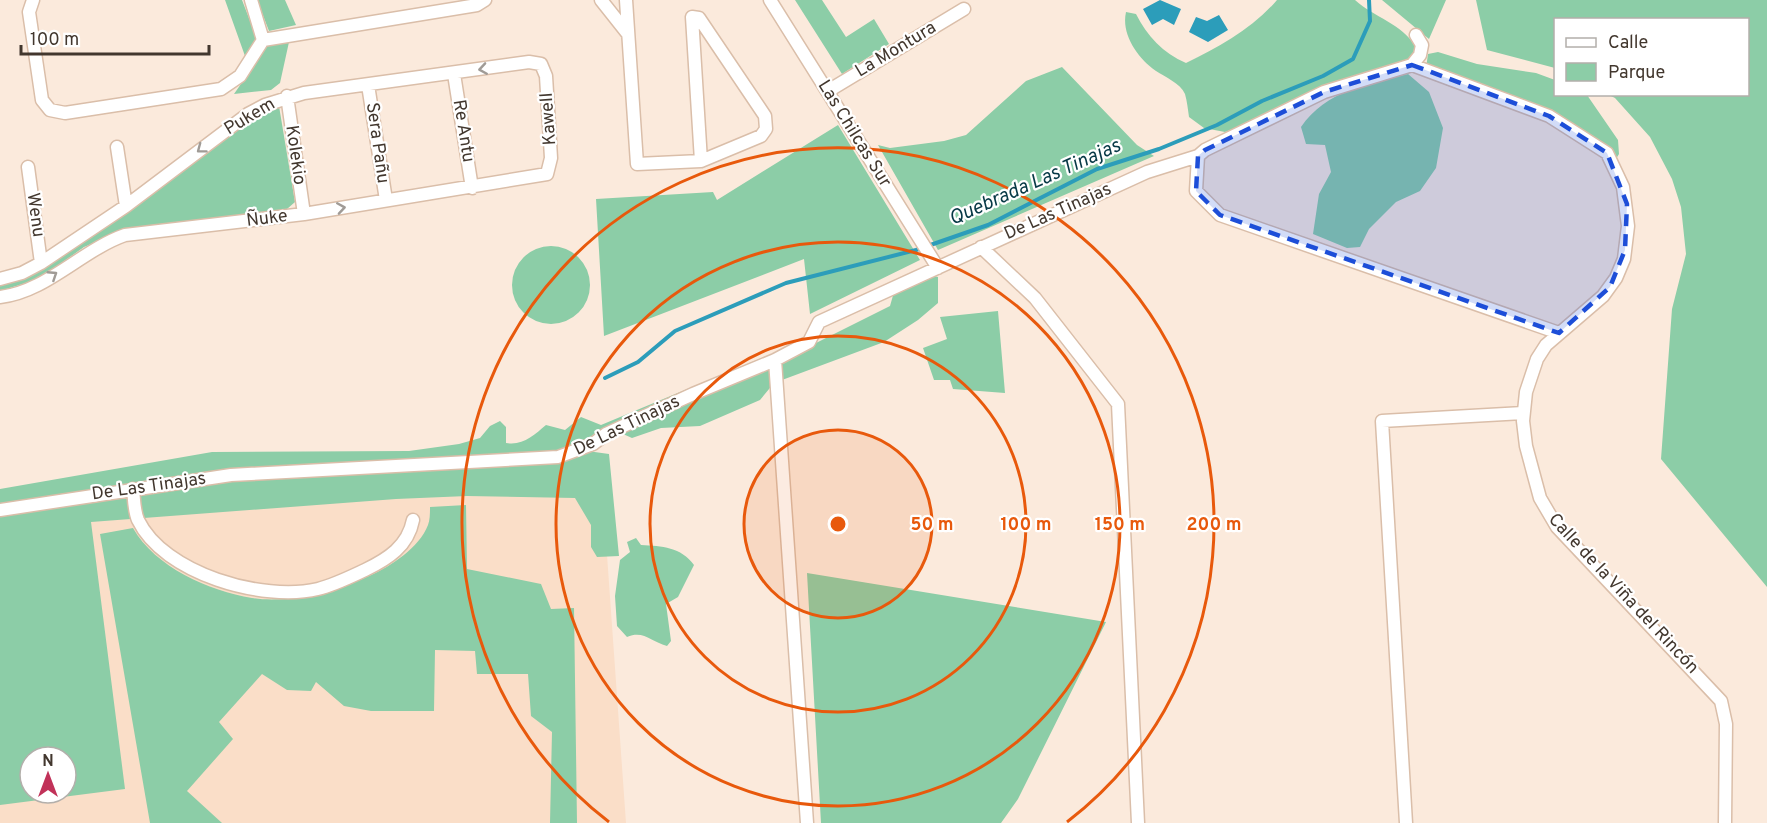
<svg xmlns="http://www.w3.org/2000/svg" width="1767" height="823" viewBox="0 0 1767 823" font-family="Overpass,sans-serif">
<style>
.built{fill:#fadec8;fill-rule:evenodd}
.green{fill:#8ccda7;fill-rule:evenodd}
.water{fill:#2c9dba}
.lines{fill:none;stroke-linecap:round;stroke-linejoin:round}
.stream{stroke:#2c9dba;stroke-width:4}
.minor-casing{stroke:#dabea9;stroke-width:15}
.minor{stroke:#fff;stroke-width:12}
.oneway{stroke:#a09b96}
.marked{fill:#1d4ed8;fill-opacity:0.2;stroke:#1d4ed8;stroke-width:4.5;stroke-dasharray:12 8;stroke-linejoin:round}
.ring{fill:none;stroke:#e8590c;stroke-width:3}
.labels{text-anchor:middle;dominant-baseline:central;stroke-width:4.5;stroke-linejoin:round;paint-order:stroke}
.street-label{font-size:18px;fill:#42372e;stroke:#fff}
.water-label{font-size:20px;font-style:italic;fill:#073946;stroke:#fff}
.centre{fill:#e8590c;stroke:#fff;stroke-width:3}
.ring-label{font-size:18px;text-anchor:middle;font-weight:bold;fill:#e8590c;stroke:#fff;stroke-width:4.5;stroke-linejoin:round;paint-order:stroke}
</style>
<rect width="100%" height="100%" fill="#fbeadc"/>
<path class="built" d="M601 470 626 823H0V524ZM30 757H66V793H30Z"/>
<path class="green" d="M225 0H242L257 39 245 56Z
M257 0H285L296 25 269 31Z
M795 0H822L846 37 874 19 889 44 842 74Z
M1277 0H1355C1375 18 1401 23 1416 47L1410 62 1225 132 1204 128 1189 117C1188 110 1187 101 1185 94 1180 83 1165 77 1156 71 1137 58 1121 34 1126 12L1136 14C1147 36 1163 53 1186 63 1219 47 1252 29 1277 0Z
M1382 0H1446L1429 39Z
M1476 0H1767V587L1661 459 1672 309 1686 254 1681 207 1672 179 1650 137 1615 98 1609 95 1748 94V20H1556L1555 68 1487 50Z
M289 42 280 83 271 90 234 94 268 45Z
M1438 52 1477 64 1536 73 1555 80 1556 94 1587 95 1618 140 1619 154 1614 162 1578 132 1486 96 1448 86 1425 75 1428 54Z
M1062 67 1137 145 1154 156 938 250 878 145 890 148 944 141 966 135 1026 81Z
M1408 74 1429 92 1443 128 1436 168 1420 191 1396 202 1369 229 1360 247 1347 248 1313 234 1319 194 1331 172 1325 145 1306 144 1301 127C1326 91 1368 83 1408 74Z
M279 106 295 202 287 209 116 234 84 247 39 279 0 291V284L26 278 40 271 250 121Z
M838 125 920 260 810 314 804 259 604 336 596 199 713 192 717 200Z
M512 285a39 39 0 1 1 78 0a39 39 0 1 1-78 0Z
M920 272 938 277V303L918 320 884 342 774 383 760 400 700 426 661 428 632 438 614 430 580 450 609 454 619 556 597 557 591 547V525L575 498 467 496 396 499 91 522 125 789 0 805V489L212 452 409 451 459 444 480 438 490 426 500 421 506 427V443C523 446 534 435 546 425L565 430 581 417 601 425 781 350 798 352 890 306 896 285ZM30 757H66V793H30Z
M998 311 1005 393 953 389 950 380H934L923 348 947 339 940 317Z
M466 505 467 569 541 584 551 609 574 608 577 823H550L552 732 531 716 528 674H477L475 651 435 650 434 711H371L344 706 316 682 311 691 287 690 262 674 219 722 233 739 187 791 222 823H150L100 534 133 528C155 567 209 591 252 598 268 601 290 599 306 597 329 595 350 584 371 575 391 566 419 548 428 525 430 520 430 513 430 507Z
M636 538 641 545C662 546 681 547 694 565L678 597 666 604 671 641 667 646C651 642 644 630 627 637L617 626 615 596 620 560 630 552 627 542Z
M807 573 1106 622 1018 799 1001 823H821Z"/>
<path class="water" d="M1160 0 1181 9 1174 25 1163 19 1152 25 1143 9Z
M1219 15 1228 30 1208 42 1189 32 1196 17 1207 21Z"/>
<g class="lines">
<path class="stream" d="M605 378 638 362 675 331 786 283 916 250 988 225 1097 169 1159 149 1217 125 1262 101 1323 76 1353 59 1370 21 1369 0"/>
<g class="minor-casing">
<path id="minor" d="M33 0 29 12 42 100 50 110 65 113 221 89 240 76 263 40 477 5 485 0
M251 0 263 40
M601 0 628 34
M626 0 637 164 701 161 761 136 766 129 765 116 699 18 692 17 701 161
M770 0 938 268
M1416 35 1422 45 1420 55 1412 65 1324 92 1205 150 1198 156 1196 191 1220 215 1559 333
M1412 65 1549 116 1607 153 1623 187 1628 226 1624 259 1616 278 1603 296 1546 345 1537 359 1526 392 1523 421 1526 446 1540 498 1557 527 1721 701 1726 724 1725 823
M454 74 472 188
M368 85 386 200
M828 91 964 9
M287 96 304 214
M117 147 126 206
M28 167 41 263
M981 247 1035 298 1118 404 1138 823
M0 279 22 273 41 263 126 206 248 114 265 105 304 93 529 62 541 64 546 76 551 158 547 174 304 214 125 235C82 250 46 292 0 297
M775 360 807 823
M133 489C134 498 134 511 138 520 164 574 263 602 318 589 334 585 350 577 365 570 388 559 408 546 413 520
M0 510 231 475 558 457 593 444 606 434 693 394 775 360 809 342 819 322 1147 172 1198 156
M1406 823 1382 421 1523 413"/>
</g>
<use href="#minor" class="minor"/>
</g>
<defs><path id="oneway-chevron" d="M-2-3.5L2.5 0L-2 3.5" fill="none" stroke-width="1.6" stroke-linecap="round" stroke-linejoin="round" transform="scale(1.5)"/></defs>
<g class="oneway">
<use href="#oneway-chevron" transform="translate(483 69) rotate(171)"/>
<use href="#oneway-chevron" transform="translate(201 149) rotate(143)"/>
<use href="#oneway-chevron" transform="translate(341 208) rotate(-9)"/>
<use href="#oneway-chevron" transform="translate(53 275) rotate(-33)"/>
</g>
<path class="marked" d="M1412 65 1549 116 1607 153 1627 204 1625 250 1610 287 1559 333 1220 215 1196 191 1198 156 1205 150 1324 92Z"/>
<circle cx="838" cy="524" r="94" fill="#e8590c" fill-opacity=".12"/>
<g class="ring">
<circle cx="838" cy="524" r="94"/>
<circle cx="838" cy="524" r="188"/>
<circle cx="838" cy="524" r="282"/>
<path d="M609 822A376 376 0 1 1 1067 822"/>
</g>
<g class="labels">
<g class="street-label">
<text transform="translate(896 50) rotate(-31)">La Montura</text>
<text transform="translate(250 117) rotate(-31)">Pukem</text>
<text transform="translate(549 119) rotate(-94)">Kawell</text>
<text transform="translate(463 131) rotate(81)">Re Antu</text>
<text transform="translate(854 134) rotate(58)">Las Chilcas Sur</text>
<text transform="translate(377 143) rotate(82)">Sera Pañu</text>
<text transform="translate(295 155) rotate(82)">Kolekio</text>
<text transform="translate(1058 212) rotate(-24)">De Las Tinajas</text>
<text transform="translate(35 215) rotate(82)">Wenu</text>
<text transform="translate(267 219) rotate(-7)">Ñuke</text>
<text transform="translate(627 426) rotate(-26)">De Las Tinajas</text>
<text transform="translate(149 487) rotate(-8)">De Las Tinajas</text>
<text transform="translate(1623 594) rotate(47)">Calle de la Viña del Rincón</text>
</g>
<g class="water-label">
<text transform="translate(1035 183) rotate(-24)">Quebrada Las Tinajas</text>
</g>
</g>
<circle cx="838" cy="524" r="9" class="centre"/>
<g class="ring-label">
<text x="932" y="530">50 m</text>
<text x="1026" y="530">100 m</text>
<text x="1120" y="530">150 m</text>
<text x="1214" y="530">200 m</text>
</g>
<rect x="1554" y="18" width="195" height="78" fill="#ffffff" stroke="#b3afab" stroke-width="1.5"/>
<rect x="1566" y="38" width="30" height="9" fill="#ffffff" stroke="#b3afab" stroke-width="1.5"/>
<text x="1608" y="48" font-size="18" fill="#42372e">Calle</text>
<rect x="1566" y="63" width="30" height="18" fill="#8ccda7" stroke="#b3afab" stroke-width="1.5"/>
<text x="1608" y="78" font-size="18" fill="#42372e">Parque</text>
<g transform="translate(48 775)"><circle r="28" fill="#ffffff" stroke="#b3afab" stroke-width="1.5"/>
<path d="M0-4.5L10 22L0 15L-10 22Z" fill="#c13259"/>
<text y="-9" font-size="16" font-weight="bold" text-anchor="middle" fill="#42372e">N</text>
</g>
<path d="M21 45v9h188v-9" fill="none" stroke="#42372e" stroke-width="3"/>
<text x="30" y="45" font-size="18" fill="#42372e" stroke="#ffffff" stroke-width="4.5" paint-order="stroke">100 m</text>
</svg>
